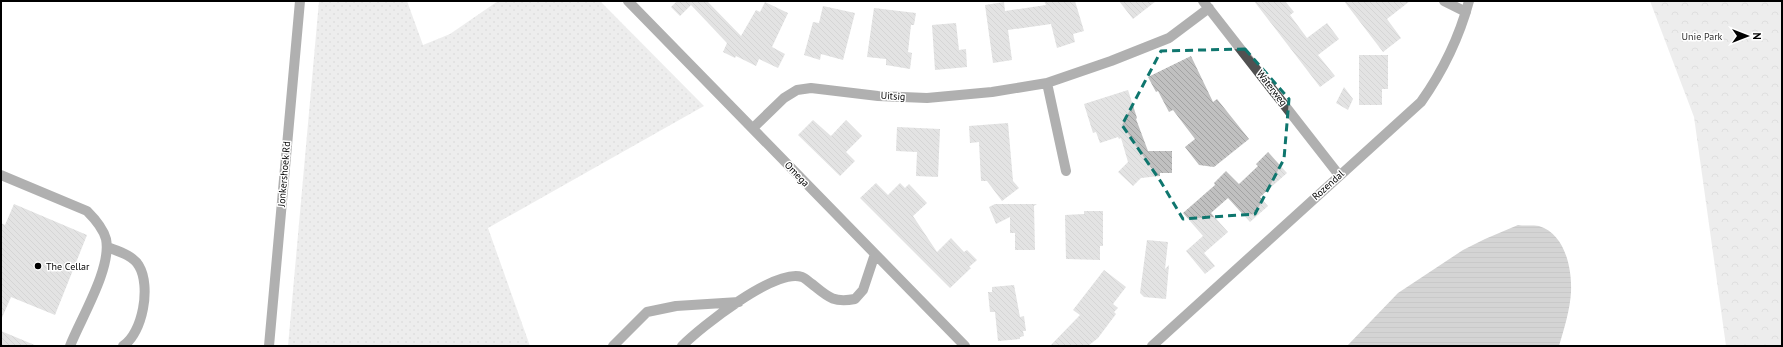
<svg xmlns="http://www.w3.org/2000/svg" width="1783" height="347" viewBox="0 0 1783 347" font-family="'PT Sans',sans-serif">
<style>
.grass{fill:url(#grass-dots)}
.forest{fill:url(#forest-crowns)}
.water{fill:url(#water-rules)}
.building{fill:url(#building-back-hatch)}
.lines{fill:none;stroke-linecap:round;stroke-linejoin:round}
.minor{stroke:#515151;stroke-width:10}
.marked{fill:none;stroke:#0f766e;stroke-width:3;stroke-dasharray:8 5;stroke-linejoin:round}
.poi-dot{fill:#000;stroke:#fff;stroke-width:1.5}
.labels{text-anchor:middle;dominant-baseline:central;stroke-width:3;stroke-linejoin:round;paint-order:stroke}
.park-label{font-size:10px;fill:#2f2f2f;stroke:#fff}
.street-label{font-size:10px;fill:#000;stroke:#fff}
.poi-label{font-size:10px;fill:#000;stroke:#fff;text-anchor:start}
</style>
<defs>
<pattern id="grass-dots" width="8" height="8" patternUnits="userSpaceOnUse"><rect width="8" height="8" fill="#d8d8d8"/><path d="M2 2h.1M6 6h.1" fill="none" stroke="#b8b8b8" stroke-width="1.8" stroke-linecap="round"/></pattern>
<pattern id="forest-crowns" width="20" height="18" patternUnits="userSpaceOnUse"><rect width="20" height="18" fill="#d8d8d8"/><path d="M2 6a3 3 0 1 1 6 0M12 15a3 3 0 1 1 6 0" fill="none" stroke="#b8b8b8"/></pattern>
<pattern id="water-rules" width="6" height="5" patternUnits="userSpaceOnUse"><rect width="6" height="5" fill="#9f9f9f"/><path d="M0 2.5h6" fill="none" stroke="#878787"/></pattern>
<pattern id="building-back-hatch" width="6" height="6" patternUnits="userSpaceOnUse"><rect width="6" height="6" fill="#c0c0c0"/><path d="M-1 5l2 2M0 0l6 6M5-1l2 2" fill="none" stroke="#a3a3a3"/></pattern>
</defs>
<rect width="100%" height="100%" fill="#fff"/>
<path class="grass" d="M319 1H407L423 45 450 34 498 1H600L704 106 488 228 530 346H288Z"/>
<path class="forest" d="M1650 1H1782V346H1726L1694 117Z"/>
<path class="water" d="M1518 225C1524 226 1533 225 1539 226 1565 234 1572 268 1571 292 1570 310 1564 329 1559 346H1347L1398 293 1463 250 1485 239Z"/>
<path class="building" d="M677 1H707L741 36 756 10 760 12 765 2 788 13 772 47 785 54 778 68 759 59 756 66 736 56 735 58 723 52 727 43 691 5 680 16 671 7Z
M1044 1H1075L1084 31 1073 34 1075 42 1057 48 1051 24 1008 30 1012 60 993 63 985 5 1004 2 1005 11 1046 5Z
M1119 1H1156L1133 19Z
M1254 1H1285L1294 12 1290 15 1307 38 1327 23 1339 39 1318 55 1335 76 1320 87Z
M1344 1H1410L1387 19 1401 38 1383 52Z
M823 6 855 13 843 60 821 54 820 60 804 55 813 22 819 23Z
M874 8 916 13 914 25H911L908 52 912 53 910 69 886 65V59L867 57Z
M956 23 959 50 966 49 967 67 935 70 932 25Z
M1359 55H1388V89H1382V105H1359Z
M1191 56 1213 102 1217 99 1249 139 1214 167 1199 165 1185 147 1195 139 1173 110 1169 112 1158 91 1156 92 1148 77Z
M1344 87 1353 99 1348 110 1336 103Z
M1128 90 1137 118 1136 119 1148 151H1172V173H1160V176L1141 178 1133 186 1118 172 1128 162 1121 138 1119 139 1118 137 1100 143 1096 132 1093 133 1084 104Z
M813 120 831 136 846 120 862 136 846 152 855 161 840 176 798 135Z
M1008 123 1013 181 1019 188 1002 201 987 181H981L979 142 970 143 969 126Z
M897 127 940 129 938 177 916 176 917 152 896 151Z
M1268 152 1287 173 1260 197 1268 206 1250 222 1228 198 1211 213 1228 232 1204 253 1215 266 1205 274 1186 251 1203 236 1183 213 1215 185 1214 183 1226 171 1239 184 1258 166 1256 164Z
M876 183 888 195 900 183 905 188 909 184 927 203 913 216 937 252 951 238 964 252 967 250 977 260 969 267 971 268 950 288 860 198Z
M14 204 87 235 55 315 11 297 1 320V223L5 225Z
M995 204H1037L1034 206 1035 250H1015V233H1010V217L996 224 989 207Z
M1084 211H1103V246H1100V260L1066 259 1065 215 1084 214Z
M1147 240 1168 242 1165 269 1169 265 1166 299 1144 297 1140 293Z
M1104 270 1126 287 1113 304 1118 308 1114 312 1116 314 1098 338 1088 346H1050L1080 315 1073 310Z
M1014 285 1020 317 1024 316 1026 331H1023L1024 336 1020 337V339L998 341 995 312H990L988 292H992V287Z
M1 331 37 346H1Z"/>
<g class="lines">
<path class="minor" d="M628 1 965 346
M1203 1 1339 175
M1444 1 1466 12
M1047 83 1066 171
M753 128 784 98 797 90 811 88 878 96 927 98 992 92 1047 83 1111 61 1169 38 1209 8
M1 175 87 211C95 219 103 228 106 239 112 268 81 318 70 346
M107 247C117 251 133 255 139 266 151 286 143 333 123 346
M269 346 300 1
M613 346 647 312 676 306 739 302
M682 346C701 327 775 268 802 277 805 278 809 282 812 284 828 297 833 303 855 299L863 290 875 254
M1152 346 1421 102C1443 71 1459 38 1469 1"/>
</g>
<path d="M0 0H1783V347H0ZM1245 49 1289 99 1284 159 1255 214 1183 219 1161 182 1122 125 1161 51Z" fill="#fff" fill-opacity=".55" fill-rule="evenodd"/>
<path class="marked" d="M1245 49 1289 99 1284 159 1255 214 1183 219 1161 182 1122 125 1161 51Z"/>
<circle class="poi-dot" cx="38" cy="266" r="4"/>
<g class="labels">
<g class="park-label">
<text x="1702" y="36">Unie Park</text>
</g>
<g class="street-label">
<text transform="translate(1272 88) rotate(52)">Waterweg</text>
<text transform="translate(893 96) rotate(3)">Uitsig</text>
<text transform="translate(284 174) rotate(-85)">Jonkershoek Rd</text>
<text transform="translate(797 174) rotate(46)">Omega</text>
<text transform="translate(1328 185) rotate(-42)">Rozendal</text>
</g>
<g class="poi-label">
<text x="46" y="266">The Cellar</text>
</g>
</g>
<rect width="1783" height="347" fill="none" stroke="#000000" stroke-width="4"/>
<g transform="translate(1747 36) rotate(90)" stroke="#ffffff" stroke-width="3" paint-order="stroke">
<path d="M0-3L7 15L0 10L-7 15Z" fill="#000000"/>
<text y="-6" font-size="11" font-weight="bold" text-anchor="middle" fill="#000000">N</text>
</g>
</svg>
